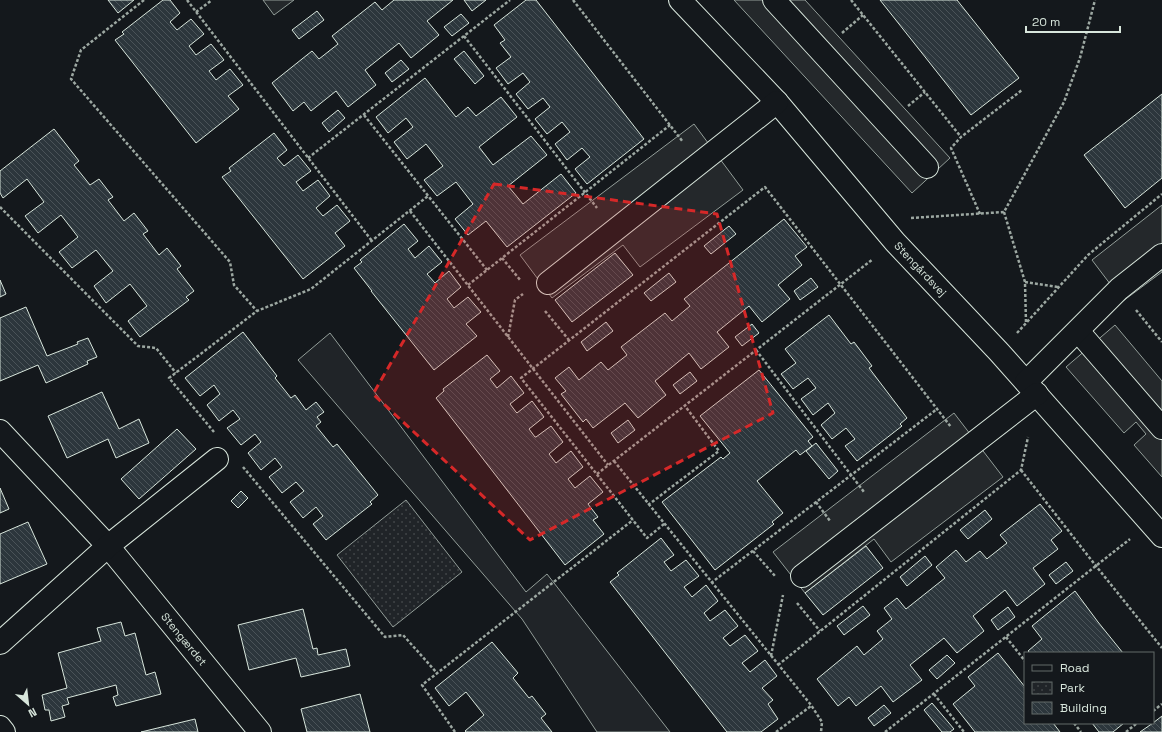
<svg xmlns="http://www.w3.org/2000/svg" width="1162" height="732" viewBox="0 0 1162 732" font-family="'Space Grotesk',sans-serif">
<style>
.grass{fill:#202428;stroke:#939e99}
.park{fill:url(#park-dots);stroke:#939e99}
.parking{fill:#24282b;stroke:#939e99}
.building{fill:url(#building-back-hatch);stroke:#d8e6dc}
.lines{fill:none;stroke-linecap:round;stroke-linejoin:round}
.minor-casing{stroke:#d8e6dc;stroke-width:24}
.path{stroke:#9da8a2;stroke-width:2.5;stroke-dasharray:3 2;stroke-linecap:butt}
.minor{stroke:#14181c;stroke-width:22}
.marked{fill:#d62828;fill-opacity:0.2;stroke:#d62828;stroke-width:3;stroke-dasharray:8 5;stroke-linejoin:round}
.labels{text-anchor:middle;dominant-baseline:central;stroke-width:3;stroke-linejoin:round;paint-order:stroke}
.street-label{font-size:11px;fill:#d8e6dc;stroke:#14181c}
</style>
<defs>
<pattern id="park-dots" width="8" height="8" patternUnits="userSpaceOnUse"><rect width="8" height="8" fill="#202428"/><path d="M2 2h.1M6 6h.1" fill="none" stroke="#404447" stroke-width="1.8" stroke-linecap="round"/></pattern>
<pattern id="building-back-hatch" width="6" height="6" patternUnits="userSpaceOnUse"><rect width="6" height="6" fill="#2c363c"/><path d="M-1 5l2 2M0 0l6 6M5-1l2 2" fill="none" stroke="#4a5358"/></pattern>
</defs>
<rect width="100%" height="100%" fill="#14181c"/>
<path class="grass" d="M330 333 526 592 547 574 670 732H597L522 619 298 360Z"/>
<path class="park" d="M406 500 462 572 393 627 337 555Z"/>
<path class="parking" d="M263 0H294L274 15Z
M734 0H805L950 158 912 193Z
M694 124 743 190 640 267 623 245 552 298 520 255Z
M1162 205V272L1123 301 1092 260Z
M1115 325 1162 381V477L1134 445 1146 434 1136 422 1124 433 1066 367Z
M954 413 1003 477 891 562 874 539 805 593 773 552Z"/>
<path class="building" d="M108 0H134L118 13Z
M163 0H170L180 13 170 22 177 30 191 19 204 34 189 46 196 55 211 44 224 60 209 71 216 80 230 69 243 85 228 96 239 109 196 143 115 40 124 34 122 32Z
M394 0H453L427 21 439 35 411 58 399 43 365 70 376 85 348 107 336 91 311 111 304 102 293 111 272 83 312 51 319 59 338 44 332 36 375 2 382 10Z
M464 0H486L472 11Z
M526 0H536L644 139 587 184 575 169 590 157 582 148 567 160 555 144 570 132 562 122 547 134 535 119 550 107 543 98 528 109 516 94 530 82 523 73 508 84 496 68 511 57 500 43 505 40 494 25Z
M880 0H957L1019 78 971 115Z
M317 11 324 20 299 39 292 30Z
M461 14 469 23 452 36 444 27Z
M464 51 484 76 475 84 454 59Z
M401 60 409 69 392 82 385 73Z
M425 78 456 117 468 107 476 116 501 97 517 117 479 147 493 165 531 136 547 155 508 186 523 204 561 174 576 193 507 247 486 221 468 235 455 219 473 204 456 182 437 196 424 180 443 166 426 144 407 159 394 142 413 127 406 118 388 133 376 117Z
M1162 94V178L1125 208 1084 155Z
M338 110 345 118 329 132 322 123Z
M54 129 79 161 74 165 90 185 99 179 113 197 108 200 124 221 134 213 148 231 143 234 159 255 167 248 181 266 177 269 194 291 186 297 189 300 140 337 128 321 147 306 130 284 106 303 94 286 113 271 96 250 72 268 59 252 78 237 61 215 38 233 25 216 44 202 27 179 3 198 0 193V171Z
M274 133 287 150 277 158 284 166 298 155 311 171 296 182 303 191 318 180 330 196 316 208 323 216 337 205 350 221 335 233 345 246 303 279 222 177 231 171 229 168Z
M784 219 807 247 795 256 802 265 778 285 790 299 762 322 749 306 717 332 729 347 701 369 689 353 655 381 666 395 638 418 625 403 593 428 586 419 583 422 561 394 566 391 555 378 569 367 579 380 601 362 608 370 627 355 621 347 665 313 672 321 690 306 684 299Z
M404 224 418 241 408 249 415 258 429 246 442 262 427 274 435 283 449 271 461 287 447 299 454 308 468 297 481 312 466 324 477 336 434 370 371 291H372L354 268 362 262 360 260Z
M729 226 736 234 711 254 704 246Z
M615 253 633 275 572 322 555 300Z
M669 273 676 282 651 301 644 293Z
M811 278 818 287 800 300 794 291Z
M0 280 6 294 0 297Z
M26 307 47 356 78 344 77 342 88 338 97 357 87 361 88 364 46 383 38 365 0 381V318Z
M829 315 851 344 854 342 872 366 869 368 907 418 900 424 902 426 857 461 845 446 855 439 846 428 832 439 821 425 835 413 828 403 813 415 801 399 816 388 808 378 793 389 781 374 796 363 785 349Z
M606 322 613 331 587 351 581 342Z
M752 324 759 333 742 346 735 337Z
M243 332 277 376 275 378 291 398 295 395 306 410 316 402 324 412 317 417 321 422 316 426 333 447 337 444 378 495 370 502 372 504 326 540 313 524 323 516 316 507 303 518 290 502 304 491 296 482 282 493 269 477 282 467 275 458 261 470 248 453 261 442 255 434 241 445 227 428 240 419 233 410 219 421 207 405 220 394 214 385 200 396 185 378Z
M487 355 500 371 490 379 497 388 511 376 524 393 510 404 516 412 517 413 532 401 544 417 529 429 535 437H536L551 426 563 442 549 454 556 463 571 451 583 467 568 479 575 488 590 476 603 492 588 504 598 517 593 520 604 534 565 565 436 398 444 391 443 389Z
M759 370 813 437 808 441 812 446 800 455 796 450 757 481 783 513 772 522 774 524 715 570 662 502 721 457 723 459 730 453 700 416Z
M690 372 697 381 680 394 673 385Z
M102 392 119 429 139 419 149 443 116 458 108 439 67 458 48 416Z
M628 420 635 430 618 443 611 433Z
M177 429 196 449 139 499 121 479Z
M816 443 838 471 829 479 806 451Z
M0 488 9 509 0 513Z
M241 491 248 498 238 508 231 501Z
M1040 504 1062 531 1051 540 1058 549 1033 568 1045 584 1017 606 1005 590 973 616 984 631 957 653 944 638 910 665 922 680 893 702 881 686 856 706 849 697 838 706 817 679 857 646 864 655 883 639 877 631 892 619 884 608 897 598 906 609 945 578 936 567 956 550 966 562 980 551 987 559 988 558 1007 543 1000 535Z
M985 510 992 519 968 539 960 530Z
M28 522 47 564 0 584V534Z
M661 538 674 555 664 562 671 571 686 560 699 576 684 587 692 597 706 585 718 601 704 613 710 621 725 610 738 626 723 638 730 646 745 635 758 651 742 663 750 672 765 660 777 676 762 688 773 700 768 704 778 719 761 732H727L610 582 619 575 617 573Z
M866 546 883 568 823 615 805 593Z
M925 556 932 565 907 586 900 577Z
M1066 562 1073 571 1056 584 1049 575Z
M1075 591 1098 622 1123 653H1030L1028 651 1042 639 1032 626Z
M863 606 870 615 844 635 837 626Z
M1008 607 1015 617 998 630 991 620Z
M303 609 313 649 317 648 318 655 346 649 350 666 301 677 296 658 249 670 238 625Z
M121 622 125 636 135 633 146 675 155 672 161 694 116 706 113 697 118 695 116 685 67 698 69 704 62 706 65 717 51 721 49 710H45L42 695 67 688 58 653 101 641 97 628Z
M492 642 518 673 513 678 529 698 532 696 546 714 541 718 552 732H466L465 731 484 715 466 692 449 706 435 688Z
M998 653 1025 687V723H1053L1060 732H975L953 704 975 686 968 677Z
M947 655 955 663 937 679 929 670Z
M360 694 370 732H307L301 709Z
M932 703 954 729 950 732H942L924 710Z
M884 705 891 713 874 726 868 718Z
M1162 716V732H1140L1153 723Z
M195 719 198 732H141Z
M1092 723H1124L1113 732H1099Z"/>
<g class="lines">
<g class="minor-casing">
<g id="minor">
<path id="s1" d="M680 0 777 102 895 242 999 352 1162 536"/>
<path d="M774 0 927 167"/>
<path d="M548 283 777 102"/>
<path d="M1078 331 1162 428"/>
<path d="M1026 382 1119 289 1162 255"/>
<path id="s2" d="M0 431 108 546 260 732"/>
<path d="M802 576 1037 394"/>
<path d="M0 643 108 546 217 459"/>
<path d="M0 727 4 732"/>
</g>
</g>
<path class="path" d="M144 0 81 50 71 79 230 262 234 285 257 311
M187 0 372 241
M573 0 683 142
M851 0 961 137
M196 12 212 0
M842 33 863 15
M464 36 597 208
M908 106 925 92
M364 115 487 270
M308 158 510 0
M0 207 138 346 156 348 176 373
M410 211 608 465
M1004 212 1025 282 1026 323
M980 214 951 148 961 137 1022 90
M911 218 1004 212 1064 102 1080 58 1095 0
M502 258 521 281
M1025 282 1058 287
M468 285 670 125
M1136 310 1162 342
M545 311 569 340
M1017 333 1088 255 1162 194
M508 337 515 300 523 294
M756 350 864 492
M214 432 169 378 257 311 311 289 428 196
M614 461 811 705 822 722 821 732
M243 467 385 637 403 635 437 673
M1021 470 1096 566 1162 648
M597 474 873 259
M816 502 830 521
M648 505 719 451 685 406
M664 524 647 538 521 378 765 187 951 427
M753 551 775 576
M711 583 937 409
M797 603 820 631
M1006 637 1025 661
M771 656 783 595
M778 665 1021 470 1028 437
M934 694 964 732
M1153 711 1162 704
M1074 723 1081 732
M455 732 422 685 633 520
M776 732 811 706
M885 732 1130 539
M1126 732 1137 723"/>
<use href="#minor" class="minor"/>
</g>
<path class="marked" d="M494 184 717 214 773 413 530 540 373 394Z"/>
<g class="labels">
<g class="street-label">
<text stroke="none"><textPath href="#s1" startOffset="361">Stengårdsvej</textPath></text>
<text stroke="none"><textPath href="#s2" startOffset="278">Stengærdet</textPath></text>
</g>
</g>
<rect x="1024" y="652" width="130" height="72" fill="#14181c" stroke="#626a69"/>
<rect x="1032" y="665" width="20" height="6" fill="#14181c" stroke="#626a69"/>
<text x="1060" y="672" font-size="12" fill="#d8e6dc">Road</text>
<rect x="1032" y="682" width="20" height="12" fill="url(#park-dots)" stroke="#626a69"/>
<text x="1060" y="692" font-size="12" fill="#d8e6dc">Park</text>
<rect x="1032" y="702" width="20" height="12" fill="url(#building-back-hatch)" stroke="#626a69"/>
<text x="1060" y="712" font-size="12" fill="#d8e6dc">Building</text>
<g transform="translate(28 704) rotate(152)" stroke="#14181c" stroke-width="3" paint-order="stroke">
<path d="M0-3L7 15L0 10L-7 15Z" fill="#d8e6dc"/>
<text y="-6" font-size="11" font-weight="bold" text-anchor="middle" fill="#d8e6dc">N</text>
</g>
<path d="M1026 26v6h94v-6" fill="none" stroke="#d8e6dc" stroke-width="2"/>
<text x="1032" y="26" font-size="12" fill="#d8e6dc" stroke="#14181c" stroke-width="3" paint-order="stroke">20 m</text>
</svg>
